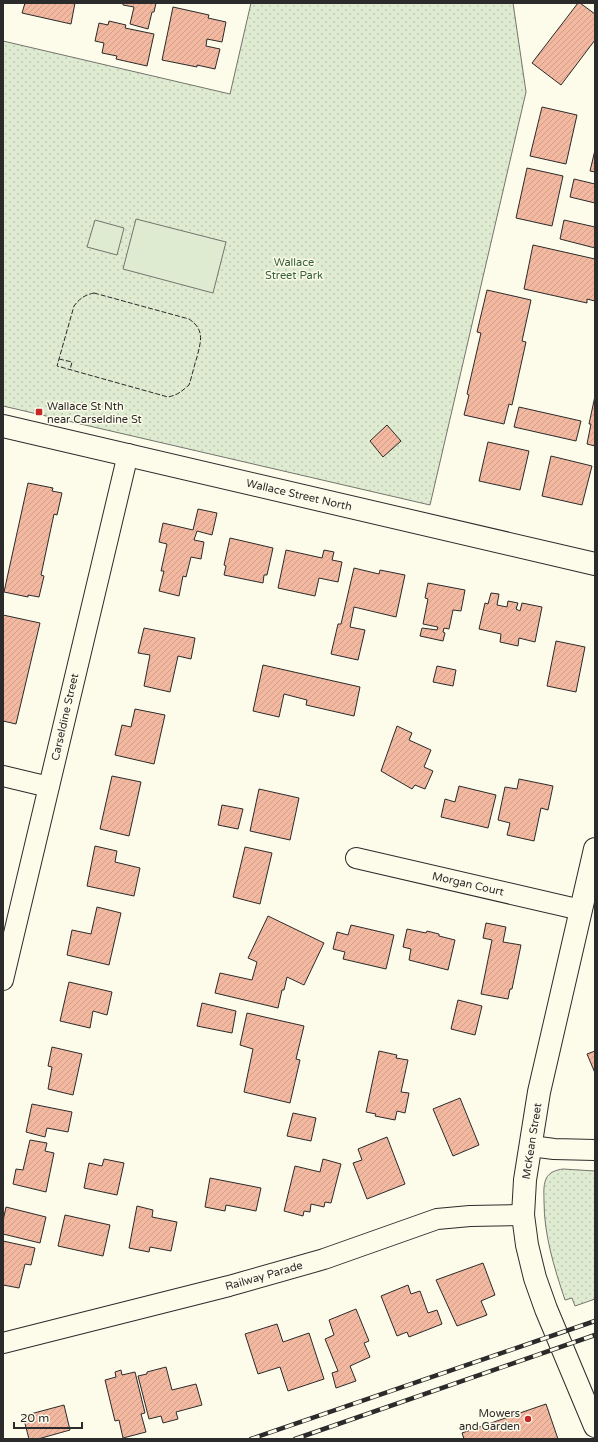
<svg xmlns="http://www.w3.org/2000/svg" width="598" height="1442" viewBox="0 0 598 1442" font-family="'Varela Round',sans-serif">
<style>
.green{fill:url(#green-dots);stroke:#74746e}
.pitch{fill:#deebd1;stroke:#74746e}
.building{fill:url(#building-hatch);stroke:#2b2b2b}
.lines{fill:none;stroke-linecap:round;stroke-linejoin:round}
.street-casing{stroke:#2b2b2b;stroke-width:22}
.secondary-casing{stroke:#2b2b2b;stroke-width:24}
.street{stroke:#fdfbea;stroke-width:20}
.secondary{stroke:#fdfbea;stroke-width:22}
.rail-casing{stroke:#2b2b2b;stroke-width:4.5}
.rail{stroke:#fdfbea;stroke-width:3;stroke-dasharray:9;stroke-linecap:butt}
.fence{stroke:#2b2b2b;stroke-width:1;stroke-dasharray:5 2;stroke-linecap:butt}
.poi-dot{fill:#c62828;stroke:#fdfbea;stroke-width:1.5}
.labels{text-anchor:middle;dominant-baseline:central;stroke-width:3;stroke-linejoin:round;paint-order:stroke}
.park-label{font-size:11px;fill:#34623c;stroke:#fdfbea}
.poi-label{font-size:11px;fill:#2b2b2b;stroke:#fdfbea;text-anchor:start}
.street-label{font-size:11px;fill:#2b2b2b;stroke:#fdfbea}
</style>
<defs>
<pattern id="green-dots" width="8" height="8" patternUnits="userSpaceOnUse"><rect width="8" height="8" fill="#deebd1"/><path d="M2 2h.1M6 6h.1" fill="none" stroke="#bfcab4" stroke-width="1.8" stroke-linecap="round"/></pattern>
<pattern id="building-hatch" width="6" height="6" patternUnits="userSpaceOnUse"><rect width="6" height="6" fill="#f2b8a0"/><path d="M-1 1l2-2M0 6l6-6M5 7l2-2" fill="none" stroke="#d09e8a"/></pattern>
</defs>
<rect width="100%" height="100%" fill="#fdfbea"/>
<path class="green" d="M251 3H513L526 92 430 505 3 406V41L230 94Z
M563 1169 595 1171V1299L575 1306 572 1298 565 1300C554 1267 544 1235 544 1201 544 1194 543 1186 546 1179 549 1172 556 1170 563 1169Z"/>
<path class="pitch" d="M136 219 226 242 213 293 123 269Z
M95 220 124 228 117 255 87 247Z"/>
<path class="building" d="M25 3H75L71 24 22 13Z
M123 3H156L154 12H152L148 29 130 24 134 7 123 5Z
M578 3H580L595 14V40L561 85 532 63Z
M173 7 209 15 208 18 226 22 222 42 207 39 206 46 220 49 215 69 197 65V67L162 60Z
M109 21 126 25 125 28 154 34 147 66 116 59 117 56 102 53 104 43 95 41 99 23 108 25Z
M542 107 577 115 566 164 530 156Z
M595 150V172L590 171Z
M527 168 563 176 552 226 516 218Z
M574 179 595 184V203L570 197Z
M564 220 595 227V248L560 239Z
M533 245 595 259V301L587 299V303L524 289Z
M487 290 531 300 522 341 526 342 512 405 509 404 504 424 464 415 469 395 467 394 481 333 477 332Z
M595 396V446L587 444 591 424H589Z
M519 407 581 421 576 441 514 427Z
M387 425 401 441 383 457 370 441Z
M488 442 529 451 520 490 479 481Z
M551 456 592 466 582 505 542 496Z
M28 483 53 488 52 491 62 493 57 515 54 514 41 575 44 576 39 597 28 595V597L4 592Z
M198 509 217 513 212 535 197 531 194 540 204 542 201 559 191 557 186 577 183 576 179 596 159 591 164 571H161L167 544 159 542 163 523 193 530Z
M230 538 273 548 267 575H264L263 583 224 575 226 566 224 565Z
M286 550 322 558 324 550 334 552 332 560 342 562 338 582 319 578 315 596 278 588Z
M354 568 379 574 380 570 405 575 396 617 354 607 350 627 365 630 358 660 331 654 338 624H341Z
M428 583 465 590 461 611 453 610 449 629 444 628 443 632 445 633 443 641 420 636 422 628 437 630 438 627 423 624 428 599 425 598Z
M491 593 499 594 497 605 507 607 508 601 518 603 516 609 520 611 522 603 542 607 535 642 519 638 518 646 500 642 501 634 479 629 485 603 488 604Z
M3 615 40 623 16 724 3 721Z
M144 628 195 638 191 659 178 656 170 692 144 686 150 655 138 653Z
M556 641 585 647 576 692 547 686Z
M263 665 360 687 354 716 306 705 307 700 284 694 279 717 253 711Z
M437 666 456 670 453 686 433 682Z
M135 709 165 715 154 764 115 755 122 725 131 727Z
M397 726 412 733 409 740 431 750 424 767 433 771 425 789 415 785 412 789 381 771Z
M112 776 141 782 129 836 100 829Z
M519 779 553 786 548 810 541 808 534 841 507 835 510 823 498 820 505 787 517 789Z
M459 786 496 795 488 828 441 817 445 799 455 802Z
M259 789 299 798 290 840 250 831Z
M222 805 243 809 238 829 218 825Z
M95 846 117 851 115 862 140 868 134 896 87 886Z
M245 847 272 853 260 904 233 897Z
M97 907 121 913 109 965 67 955 72 930 91 934Z
M268 916 324 943 304 985 287 977 284 990H282L278 1008 215 993 220 973 252 980 257 962 248 958Z
M486 923 506 927 503 942 521 945 512 989H510L508 999 481 994 492 940 483 938Z
M351 925 394 935 386 969 343 959 345 952 333 949 337 932 348 935Z
M407 929 426 933 427 931 439 934V936L455 940 448 970 409 960 411 949 403 947Z
M69 982 112 992 107 1015 93 1011 90 1028 60 1021Z
M458 1000 482 1006 475 1035 451 1029Z
M202 1003 236 1011 232 1033 197 1026Z
M247 1013 304 1026 296 1059 300 1060 290 1103 244 1092 253 1049 240 1045Z
M52 1047 82 1054 73 1095 48 1089 52 1067 48 1066Z
M379 1051 397 1055 396 1058 408 1060 401 1092 409 1093 405 1113 397 1111 395 1120 375 1116 376 1114 366 1112Z
M595 1051V1073L587 1054Z
M460 1098 479 1145 453 1156 433 1109Z
M32 1104 72 1112 68 1132 47 1128 45 1137 26 1132Z
M293 1113 316 1118 311 1141 287 1136Z
M387 1137 405 1184 367 1199 353 1163 362 1160 358 1149Z
M30 1140 47 1143 45 1151 54 1153 46 1192 13 1184 16 1169 23 1170Z
M104 1159 124 1163 117 1195 84 1188 89 1163 102 1166Z
M323 1159 341 1164 331 1203 325 1202 324 1207 311 1204 310 1212 304 1211 303 1216 284 1211 295 1166 320 1172Z
M210 1178 261 1188 256 1211 226 1205 225 1211 205 1207Z
M137 1206 153 1210 152 1217 177 1222 171 1251 150 1247 149 1252 129 1248Z
M6 1207 46 1217 40 1243 3 1234V1221Z
M65 1215 110 1225 103 1256 58 1246Z
M3 1241 35 1248 31 1265 25 1264 19 1288 3 1285Z
M483 1263 495 1295 481 1301 487 1315 457 1326 436 1280Z
M408 1285 411 1294 420 1291 428 1313 437 1310 442 1324 409 1337 407 1332 397 1336 381 1296Z
M356 1309 369 1341 364 1343 370 1357 350 1366 356 1381 336 1388 332 1373 338 1371 325 1339 334 1335 329 1320Z
M277 1324 283 1342 309 1333 324 1379 288 1391 280 1367 258 1374 245 1334Z
M166 1367 172 1390 196 1384 202 1405 176 1412 178 1419 163 1423 161 1416 149 1419 138 1376 147 1374V1372Z
M121 1370 122 1375 135 1372 145 1413 141 1414 146 1432 123 1438 119 1420 115 1421 105 1380 116 1377 115 1372Z
M546 1404 558 1439H464L462 1433Z
M64 1405 70 1430 38 1439H29L23 1416Z"/>
<g class="lines">
<g class="street-casing">
<path id="street" d="M3 776 49 787
M356 858 581 910
M3 980 128 454
M531 1146 554 1149 595 1150
M3 1343 229 1286 324 1259 437 1219 470 1216 523 1215"/>
</g>
<g class="secondary-casing">
<path id="secondary" d="M3 426 595 564
M595 849 539 1092 525 1180 523 1215 527 1245 535 1278 546 1309 595 1426"/>
</g>
<use href="#street" class="street"/>
<use href="#secondary" class="secondary"/>
<g class="rail-casing">
<path id="rail" d="M251 1439 595 1321
M295 1439 595 1335"/>
</g>
<use href="#rail" class="rail"/>
<path class="fence" d="M94 293 189 319C205 330 201 341 197 357 194 366 192 376 189 385 182 391 178 395 168 397L57 366 74 306C80 298 85 295 94 293Z
M59 359 72 362 70 370"/>
</g>
<g class="poi-dot">
<rect x="35" y="408" width="8" height="8" rx="2"/>
<circle cx="528" cy="1419" r="4"/>
</g>
<g class="labels">
<g class="park-label">
<text x="294" y="262">Wallace<tspan x="294" dy="13">Street Park</tspan></text>
</g>
<g class="poi-label">
<text x="47" y="406">Wallace St Nth<tspan x="47" dy="13">near Carseldine St</tspan></text>
<text x="520" y="1413" text-anchor="end">Mowers<tspan x="520" dy="13">and Garden</tspan></text>
</g>
<g class="street-label">
<text transform="translate(299 495) rotate(13)">Wallace Street North</text>
<text transform="translate(65 717) rotate(-77)">Carseldine Street</text>
<text transform="translate(468 884) rotate(13)">Morgan Court</text>
<text transform="translate(532 1141) rotate(-81)">McKean Street</text>
<text transform="translate(264 1276) rotate(-16)">Railway Parade</text>
</g>
</g>
<rect width="598" height="1442" fill="none" stroke="#2b2b2b" stroke-width="8"/>
<path d="M14 1422v6h68v-6" fill="none" stroke="#2b2b2b" stroke-width="2"/>
<text x="20" y="1422" font-size="12" fill="#2b2b2b" stroke="#fdfbea" stroke-width="3" paint-order="stroke">20 m</text>
</svg>
